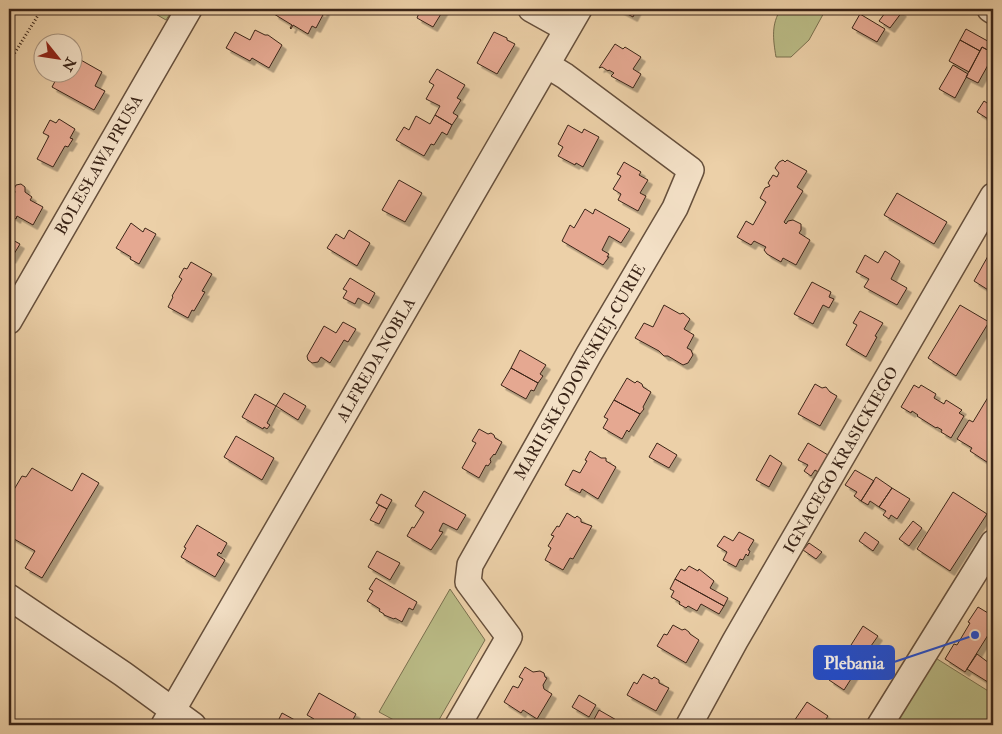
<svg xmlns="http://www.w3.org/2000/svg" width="1002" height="734" viewBox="0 0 1002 734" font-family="'IM FELL Double Pica',serif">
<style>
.green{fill:#babb86;stroke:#7a704f}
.building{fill:#e5a891;stroke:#3b2518;filter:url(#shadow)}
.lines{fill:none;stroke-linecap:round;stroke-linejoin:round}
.minor-casing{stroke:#67503c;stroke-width:28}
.path{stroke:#3b2518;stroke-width:3;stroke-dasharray:1 2.5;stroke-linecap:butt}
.minor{stroke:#f3e0c6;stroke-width:25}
.labels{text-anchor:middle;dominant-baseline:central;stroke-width:4.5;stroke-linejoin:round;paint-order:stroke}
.street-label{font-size:16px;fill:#3b2518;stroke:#f3e0c6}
.leader{fill:none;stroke:#1d4ed8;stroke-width:2}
.callout-dot{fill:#1d4ed8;stroke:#f3e0c6;stroke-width:2}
.callout{fill:#1d4ed8;stroke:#1d4ed8;stroke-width:2}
.callout-label{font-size:18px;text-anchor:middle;font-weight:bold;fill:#fff}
</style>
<defs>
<filter id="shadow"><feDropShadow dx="4.5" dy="4.5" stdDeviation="0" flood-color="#0004"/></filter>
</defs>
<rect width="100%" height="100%" fill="#ecd0a8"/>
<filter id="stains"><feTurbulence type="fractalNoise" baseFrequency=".004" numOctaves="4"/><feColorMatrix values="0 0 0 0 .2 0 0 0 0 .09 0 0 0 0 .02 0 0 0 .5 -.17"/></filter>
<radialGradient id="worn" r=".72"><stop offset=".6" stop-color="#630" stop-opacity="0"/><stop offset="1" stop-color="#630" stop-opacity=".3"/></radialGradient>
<path class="green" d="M147 9H173L166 20Z
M781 9H826L809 40 791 57H776C773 39 771 24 781 9Z
M450 589 485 640 436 725H403L379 712Z
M934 657 993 694V725H892Z"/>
<path class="building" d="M277 9H318L317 11 321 13 323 10 325 11 316 28 312 26 308 34 293 25 291 29 290 28 292 25 274 14Z
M412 9H444L433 27 417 18 419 13Z
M618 9H637L633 17Z
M888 9H897L902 12 890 28 879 21Z
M860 14 885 29 877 42 852 28Z
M966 29 993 44V53L982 47 980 51 960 40Z
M255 30 265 35H268L282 45 269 68 252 58 250 61 226 48 235 32 250 40Z
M494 32 507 38V40L515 44 497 74 477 63Z
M960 40 980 51 969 72 949 61Z
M615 44 623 49 625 47 641 57 633 69 641 74 633 88 611 76 614 73 609 70 608 71 602 67 599 68Z
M982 47 993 53V56L978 83 966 77Z
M72 55 102 72 95 86 105 91 94 110 52 87 60 72H72Z
M953 65 968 74 955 98 939 89Z
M437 69 465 85 457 98 461 100 453 113 458 116 452 125 435 115 440 106 426 99 434 85 429 82Z
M984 101 993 107V122L977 112Z
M435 115 452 125 447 135 442 132 434 145 431 144 424 156 396 140 404 127 409 130 416 116 430 124Z
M59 119 75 129 70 138 73 139 68 147 65 146 53 167 37 159 49 136 43 133 50 120 56 123Z
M568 125 582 133 584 129 599 137 583 167 576 163 575 165 558 156 563 147 558 144Z
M783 160 785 162 787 160 807 171 797 187 803 191 784 222 786 224 788 221 793 220 801 224V230L799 233 810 240 796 265 783 258 781 262 767 254 764 250 766 247 754 241 751 245 737 237 746 221 753 225 766 202 760 198 765 188 770 186 768 183 773 175 777 177 779 173 775 168 779 162Z
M624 162 641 172 639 175 648 180 640 193 646 196 638 211 618 200 621 194 613 189 621 176 617 174Z
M399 180 422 193 405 222 382 210Z
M21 184 25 187V192L32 197 30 200 43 207 33 225 17 216 16 219 9 214V203L15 192 14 189 16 185Z
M897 193 947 222 934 244 884 215Z
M585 209 593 214 595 209 630 229 621 243 609 236 602 250 609 254 607 257H609L603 265 562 241 570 225 574 228Z
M131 223 143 232 145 228 156 234 139 264 130 259 131 257 116 248Z
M349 230 370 243 357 266 327 248 336 234 344 239Z
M9 238 20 244 11 259 9 257Z
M885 251 900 261 891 279 907 288 897 305 864 287 869 279 856 272 865 255 878 263Z
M988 256 993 259V293L974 281Z
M191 262 212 274 202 291 205 292 194 311 192 310 188 318 168 307 173 297 172 296 182 279 179 277 184 268 187 269Z
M350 278 375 293 369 304 358 298 355 304 343 298 347 291 343 289Z
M812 282 831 292 829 297 834 299 829 308 823 305 813 324 794 314Z
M664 305 680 314 683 313 690 319 684 329 694 335 687 348 691 350 693 355 688 363 683 365 668 356H664L659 351 635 338 644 323 653 327Z
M960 305 989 322 956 376 928 358Z
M860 311 883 323 875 336 877 337 866 357 846 345 857 325 853 323Z
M343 322 356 329 348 342 344 340 330 363 321 357 318 362 312 363 308 360 307 356 324 326 336 333Z
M520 350 546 365 540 374 543 376 538 383 511 368Z
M511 368 538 383 534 391 531 390 526 399 501 385Z
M627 378 635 383 637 381 642 384 643 387 651 392 643 407 644 409 640 414 614 400Z
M815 384 822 388 826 387 830 392 837 396 820 426 798 414Z
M914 385 919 388 921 385 936 394 934 398 944 404 946 400 962 410 959 413 964 416 951 438 941 432 942 430 937 427 936 428 917 416 918 415 912 411 911 413 901 407Z
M993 389V466L970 451 972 448 957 439 969 420 973 422Z
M284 393 306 406 298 420 276 406Z
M255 394 276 406 267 423 270 425 267 429 264 427 263 429 242 417Z
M614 400 640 414 629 432 627 430 622 439 603 428 608 419 604 417Z
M479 429 488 434 491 433 494 435 495 438 502 442 495 455 494 454 490 459 491 462 488 466 486 465 479 478 462 468 476 443 472 441Z
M236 436 274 458 262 480 224 457Z
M657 443 677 455 669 468 649 457Z
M808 443 833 458 823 475 815 470 811 476 804 471 808 465 798 460Z
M590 451 601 458H606V461L616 467 598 499 582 489 580 493 565 485 573 470 580 473 587 461 585 460Z
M770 455 782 463 769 487 756 480Z
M32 468 72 491 82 473 99 483 42 578 25 568 35 551 9 536V498L22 476 26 477Z
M855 470 874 481 861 501 854 496 857 492 845 485Z
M876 477 892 488 879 507 870 501 868 505 861 501Z
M892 488 910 499 897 519 891 515 889 519 883 515 886 511 879 507Z
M424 491 466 515 457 530 443 523 439 531 443 532 431 550 407 536 412 527 414 528 424 512 415 506Z
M953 492 987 514 950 571 917 549Z
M381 494 392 500 387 509 376 503Z
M379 505 387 509 379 524 370 520Z
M567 513 575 518 577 516 581 519V522L592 526 573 559 570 558 563 570 545 560 551 548 548 546 554 536 551 535 557 526 559 527Z
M913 521 922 528 909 546 899 539Z
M197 525 227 543 221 554 219 552 217 555 225 560 215 577 181 557 186 548 184 547Z
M739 532 754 540 748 550 750 551 748 556 746 554 743 560 740 559 736 567 723 560 727 552 717 546 724 536 733 541Z
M865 532 879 542 873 551 859 541Z
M809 543 822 552 816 559 803 550Z
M377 551 400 563 390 580 368 567Z
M689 566 698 571 699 569 714 581 710 588 728 598 724 606 675 579 681 569 685 571Z
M376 578 417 602 413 610 409 608 402 622 395 618 394 619 384 615V614L379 611 380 609 367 601 373 591 369 589Z
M675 579 724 606 719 614 701 604 697 611 688 606 686 608 679 604 680 602 671 597 674 591 670 589Z
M978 607 993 616V627L965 672 945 659 954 644 957 645 970 623 968 622Z
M673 625 682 630 685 629 689 632 690 634 699 640 686 663 657 646 664 634 667 635Z
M863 626 878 636 866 653 873 657 869 664 863 660 844 690 829 680Z
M977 654 993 666V681L991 684 967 669Z
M525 667 533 672 540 671 544 673 545 677 547 678 543 685 544 689 552 694 537 719 523 710 521 713 504 702 513 686 518 688 523 679 519 677Z
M643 674 652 679 654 677 659 680V683L669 688 656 711 627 695 634 682 637 684Z
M319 693 356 714 350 725H310L314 719 307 715Z
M579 695 596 705 589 717 572 707Z
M807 702 828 716 822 725 792 724Z
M599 710 625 725H591Z
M282 713 304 725H276Z"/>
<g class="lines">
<g class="minor-casing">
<path id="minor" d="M531 9 567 29
M990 9 993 11
M9 321 189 9
M9 597 123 674 193 725
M164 725 579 9
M458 725 509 637 468 582 470 565 589 354 675 208 691 170 565 76 547 65
M689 725 735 641 993 196
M880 725 993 543"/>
</g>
<path class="path" d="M9 62 42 9"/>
<use href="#minor" class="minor"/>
</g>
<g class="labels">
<g class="street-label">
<text transform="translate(99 165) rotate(-60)">BOLESŁAWA PRUSA</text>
<text transform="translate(376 360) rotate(-60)">ALFREDA NOBLA</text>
<text transform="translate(580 372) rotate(-60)">MARII SKŁODOWSKIEJ-CURIE</text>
<text transform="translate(841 460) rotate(-60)">IGNACEGO KRASICKIEGO</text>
</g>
</g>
<path class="leader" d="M975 635L894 662"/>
<circle class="callout-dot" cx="975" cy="635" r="5"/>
<rect class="callout" x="814" y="646" width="80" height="33" rx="5"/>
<g class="callout-label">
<text x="854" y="669">Plebania</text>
</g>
<rect width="1002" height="734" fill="none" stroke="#ecd0a8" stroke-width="30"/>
<rect x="10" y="10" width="982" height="714" fill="none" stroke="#3b2518" stroke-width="2.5"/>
<rect x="15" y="15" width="972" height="704" fill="none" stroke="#3b2518"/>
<g transform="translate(58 58) rotate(120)"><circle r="24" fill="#f3e0c6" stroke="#a99580"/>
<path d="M0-4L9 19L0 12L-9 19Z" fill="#8f2418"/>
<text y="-8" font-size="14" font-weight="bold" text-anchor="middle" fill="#3b2518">N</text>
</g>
<rect width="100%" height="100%" filter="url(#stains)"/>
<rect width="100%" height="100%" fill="url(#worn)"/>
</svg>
